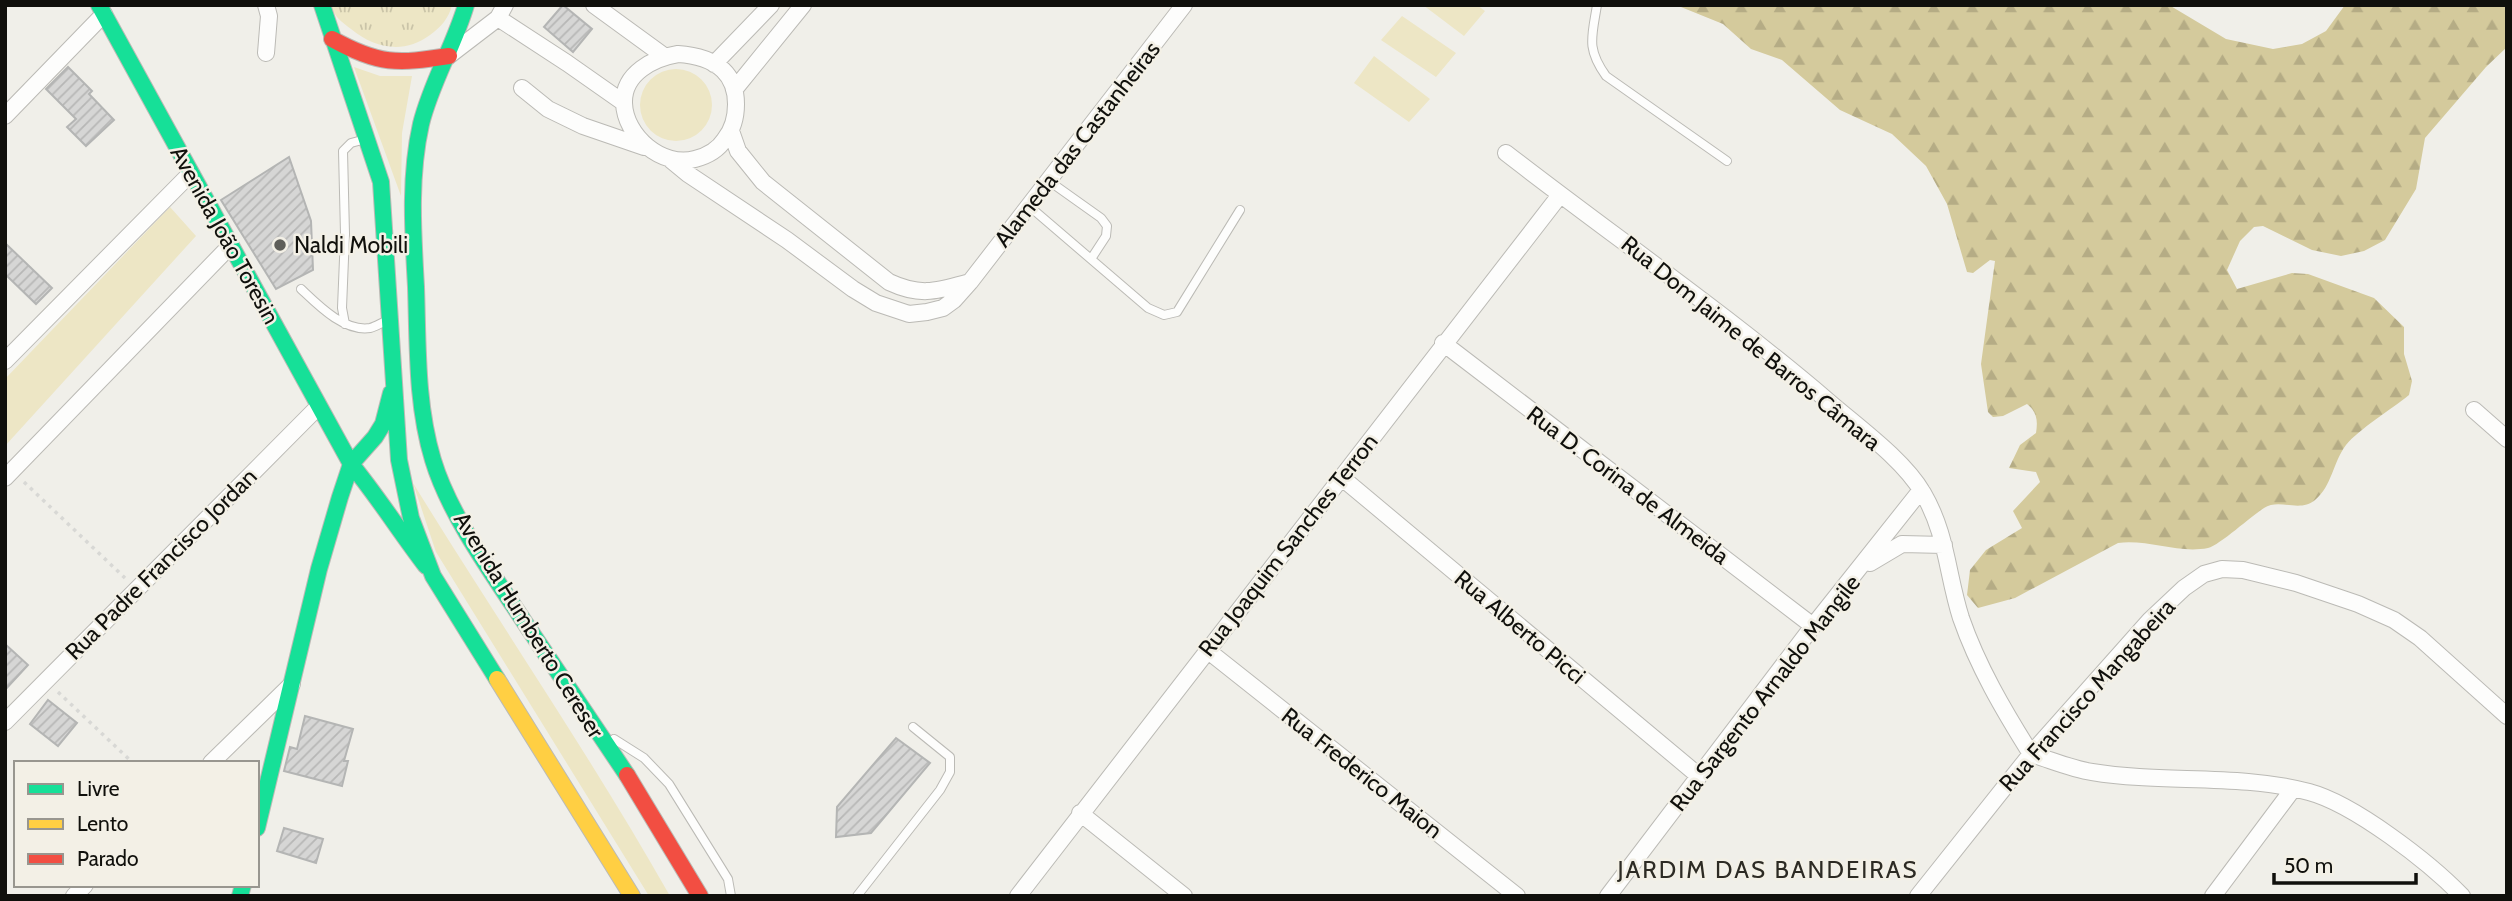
<svg xmlns="http://www.w3.org/2000/svg" width="2512" height="901" viewBox="0 0 2512 901" font-family="Cabin,sans-serif">
<style>
.grass{fill:#ede6c5}
.forest{fill:url(#forest-firs)}
.park{fill:url(#park-tufts)}
.building{fill:url(#building-hatch);stroke:#b4b5b4;stroke-width:2}
.lines{fill:none;stroke-linecap:round;stroke-linejoin:round}
.lane-casing{stroke:#bbbab5;stroke-width:10}
.street-casing{stroke:#bbbab5;stroke-width:18}
.fast-casing{stroke:#bbbab5;stroke-width:18}
.slow-casing{stroke:#bbbab5;stroke-width:18}
.jam-casing{stroke:#bbbab5;stroke-width:18}
.path{stroke:#d8d8d5;stroke-width:3.5;stroke-dasharray:3.5 5;stroke-linecap:butt}
.lane{stroke:#fdfdfc;stroke-width:8}
.street{stroke:#fdfdfc;stroke-width:16}
.fast{stroke:#16e098;stroke-width:16}
.slow{stroke:#ffcf43;stroke-width:16}
.jam{stroke:#f24e42;stroke-width:16}
.poi-dot{fill:#5e5e59;stroke:#f3f0e6;stroke-width:2.5}
.labels{text-anchor:middle;dominant-baseline:central;stroke-width:5;stroke-linejoin:round;paint-order:stroke}
.street-label{font-size:23px;fill:#10100c;stroke:#f3f0e6}
.poi-label{font-size:23px;fill:#10100c;stroke:#f3f0e6;text-anchor:start}
.neighbourhood-label{font-size:24px;letter-spacing:2px;fill:#2d2b24;stroke:#f3f0e6}
</style>
<defs>
<pattern id="forest-firs" width="22" height="20" patternUnits="userSpaceOnUse" patternTransform="scale(1.75)"><rect width="22" height="20" fill="#d4ca9c"/><path d="M5 1l3.5 6h-7zM16 11l3.5 6h-7z" fill="#b5ac85"/></pattern>
<pattern id="park-tufts" width="24" height="20" patternUnits="userSpaceOnUse" patternTransform="scale(1.75)"><rect width="24" height="20" fill="#ede6c5"/><path d="M3 7l-1-3M5 7V3M7 7l1-3M15 17l-1-3M17 17v-4M19 17l1-3" fill="none" stroke="#cac4a8"/></pattern>
<pattern id="building-hatch" width="6" height="6" patternUnits="userSpaceOnUse" patternTransform="scale(1.75)"><rect width="6" height="6" fill="#d6d6d5"/><path d="M-1 1l2-2M0 6l6-6M5 7l2-2" fill="none" stroke="#b7b7b6"/></pattern>
</defs>
<rect width="100%" height="100%" fill="#f0efe9"/>
<path class="grass" d="M1423 5H1477L1485 11 1464 36Z
M1402 16 1456 53 1436 77 1381 40Z
M1374 56 1430 99 1409 122 1354 83Z
M354 67 380 76H412L402 133 401 196Z
M640 105a36 36 0 1 1 72 0a36 36 0 1 1-72 0Z
M170 207 196 236 5 446V379Z
M413 483C498 621 590 755 670 896H649L436 552Z"/>
<path class="forest" d="M1676 5H2169L2226 39 2273 49 2302 44 2326 31 2345 5H2507V47L2486 67 2425 138 2416 189 2385 240 2364 251 2341 256 2312 250 2263 226 2254 227 2240 241 2227 270 2237 289 2292 273 2308 274 2374 298 2404 327V354L2412 381 2409 395C2392 409 2359 429 2346 445 2333 462 2332 486 2315 500 2300 513 2279 498 2264 508 2251 516 2220 545 2208 548 2178 554 2148 539 2118 543L2015 598 1978 608 1967 595 1970 570 1986 550 2022 528 2013 511 2040 482 2036 472 2009 468 2020 445 2036 433C2038 420 2037 412 2027 404L2003 416 1993 417 1988 412 1981 364 1995 261 1990 260 1973 273 1967 272 1947 204 1926 166 1892 134 1840 110 1782 60 1751 49 1723 24Z"/>
<path class="park" d="M331 5H452C449 18 441 27 430 35 405 54 375 49 351 29 342 22 334 17 331 5Z"/>
<path class="building" d="M563 5 592 29 573 52 544 27Z
M68 67 92 91 89 94 114 120 86 146 67 127 76 119 46 89Z
M289 157 311 221 313 270 276 289 221 200Z
M5 243 52 288 36 304 5 274Z
M5 644 28 665 5 690Z
M48 700 77 723 58 746 30 724Z
M305 716 353 729 344 761H348L342 786 284 771 290 747 297 749Z
M896 738 930 763 871 833 836 837 837 807Z
M284 828 323 839 316 863 277 851Z"/>
<g class="lines">
<g class="lane-casing">
<path id="lane" d="M1597 5C1592 37 1586 48 1606 76L1727 161
M1049 181 1101 218 1107 226 1106 236 1091 259
M1029 206 1148 308 1164 315 1177 312 1240 210
M301 289C318 305 344 332 370 328 375 327 381 323 386 321
M345 324 342 308 345 234 343 151 351 143 362 140
M614 739 644 758 669 784 728 879 731 896
M857 896 940 790 950 772V757L913 727"/>
</g>
<g class="street-casing">
<path id="street" d="M594 5 664 56
M498 18 567 63 624 103
M266 53 269 16 266 5
M451 54 498 18 505 5
M678 54C694 55 711 59 723 70 741 87 739 121 725 139 718 150 707 156 695 159 662 168 625 136 624 103 623 73 654 58 678 54Z
M714 64 771 5
M522 88 548 109 583 126 644 147
M734 90 803 5
M5 116 104 14
M731 131 738 151 763 182 889 282C921 297 937 291 970 282
M1506 153C1613 236 1725 313 1828 401 1858 427 1903 459 1923 493 1947 534 1947 574 1961 618 1978 667 2004 711 2031 754 2051 760 2072 769 2092 772 2164 784 2238 773 2309 792 2354 804 2429 862 2462 896
M671 160 688 174 787 240 853 289 876 303 909 314 927 312 943 308 954 300 970 282 1184 5
M1443 343 1813 626
M5 361 191 173
M2474 410 2507 439
M1341 477 1699 776
M5 478 231 245
M1870 563 1902 544 1944 545
M1207 650 1517 896
M5 722 318 407
M211 763 292 684
M1080 813 1184 896
M74 896 85 885
M1018 896 1560 195
M1608 896 1813 626 1921 490
M1918 896 2031 754 2150 620 2184 588 2204 574 2222 569 2243 570 2296 583 2358 604 2394 620 2420 638 2507 716
M2213 896 2293 789"/>
</g>
<g class="fast-casing">
<path id="fast" d="M99 5 351 464C378 497 400 532 426 566
M322 5 381 182 399 460 411 518 433 576 497 679
M466 5C454 46 431 83 421 124 409 177 413 233 416 287 418 345 416 404 433 460 448 510 486 565 515 608 552 664 590 719 627 775
M257 828 319 569 340 497 351 464 375 437 383 424 391 393
M240 896 243 885"/>
</g>
<g class="slow-casing">
<path id="slow" d="M497 679 632 896"/>
</g>
<g class="jam-casing">
<path id="jam" d="M332 39C379 65 397 64 449 56
M627 775 700 896"/>
</g>
<path class="path" d="M24 482 125 578
M58 692 133 763"/>
<use href="#lane" class="lane"/>
<use href="#street" class="street"/>
<use href="#fast" class="fast"/>
<use href="#slow" class="slow"/>
<use href="#jam" class="jam"/>
</g>
<circle class="poi-dot" cx="280" cy="245" r="7"/>
<g class="labels">
<g class="street-label">
<text transform="translate(1077 144) rotate(-52)">Alameda das Castanheiras</text>
<text transform="translate(225 235) rotate(61)">Avenida João Toresin</text>
<text transform="translate(1751 343) rotate(39)">Rua Dom Jaime de Barros Câmara</text>
<text transform="translate(1628 485) rotate(37)">Rua D. Corina de Almeida</text>
<text transform="translate(1288 545) rotate(-52)">Rua Joaquim Sanches Terron</text>
<text transform="translate(161 564) rotate(-45)">Rua Padre Francisco Jordan</text>
<text transform="translate(529 625) rotate(58)">Avenida Humberto Cereser</text>
<text transform="translate(1520 627) rotate(40)">Rua Alberto Picci</text>
<text transform="translate(1765 693) rotate(-52)">Rua Sargento Arnaldo Mangile</text>
<text transform="translate(2087 695) rotate(-48)">Rua Francisco Mangabeira</text>
<text transform="translate(1362 773) rotate(38)">Rua Frederico Maion</text>
</g>
<g class="poi-label">
<text x="294" y="245">Naldi Mobili</text>
</g>
<g class="neighbourhood-label">
<text x="1768" y="869">JARDIM DAS BANDEIRAS</text>
</g>
</g>
<rect width="2512" height="901" fill="none" stroke="#10100c" stroke-width="14"/>
<rect x="14" y="761" width="245" height="126" fill="#f3f0e6" stroke="#98968f" stroke-width="2"/>
<rect x="28" y="784" width="35" height="10" fill="#16e098" stroke="#98968f" stroke-width="2"/>
<text x="77" y="796" font-size="21" fill="#10100c">Livre</text>
<rect x="28" y="819" width="35" height="10" fill="#ffcf43" stroke="#98968f" stroke-width="2"/>
<text x="77" y="831" font-size="21" fill="#10100c">Lento</text>
<rect x="28" y="854" width="35" height="10" fill="#f24e42" stroke="#98968f" stroke-width="2"/>
<text x="77" y="866" font-size="21" fill="#10100c">Parado</text>
<path d="M2274 873v10h142v-10" fill="none" stroke="#10100c" stroke-width="3.5"/>
<text x="2284" y="873" font-size="21" fill="#10100c" stroke="#f3f0e6" stroke-width="5" paint-order="stroke">50 m</text>
</svg>
